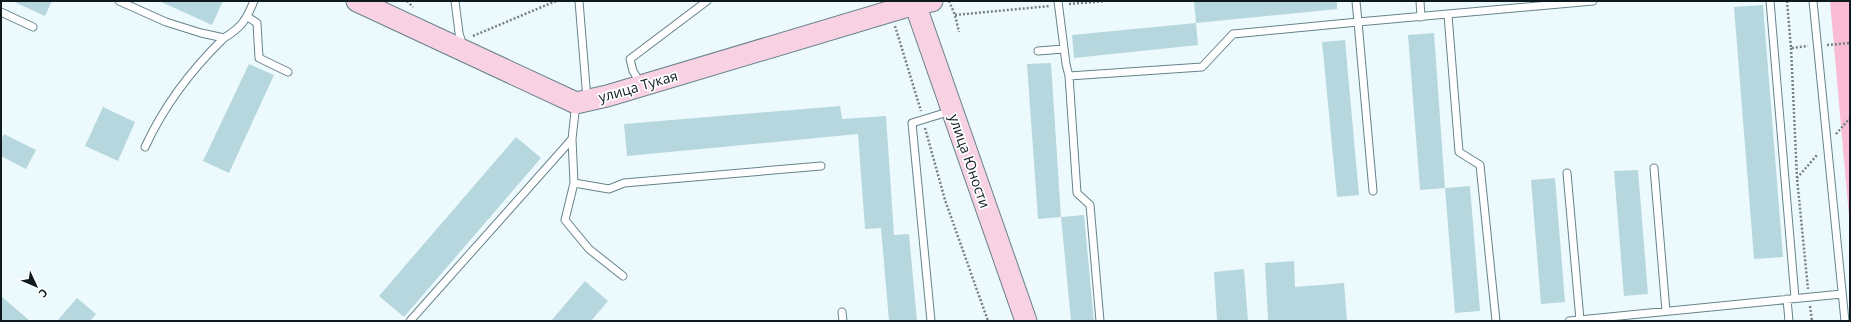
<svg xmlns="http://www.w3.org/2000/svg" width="1851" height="322" viewBox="0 0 1851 322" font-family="'Open Sans',sans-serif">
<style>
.green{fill:#fabcd4}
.building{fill:#b7d7df}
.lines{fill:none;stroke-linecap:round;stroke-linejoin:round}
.lane-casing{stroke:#66838b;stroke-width:9}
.secondary-casing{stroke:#66838b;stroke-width:23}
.path{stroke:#758285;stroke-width:2.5;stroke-dasharray:2 2;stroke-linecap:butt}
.lane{stroke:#fff;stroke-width:7}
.secondary{stroke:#f8d1e3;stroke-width:21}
.labels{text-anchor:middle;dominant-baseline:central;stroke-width:3.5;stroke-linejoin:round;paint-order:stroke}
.street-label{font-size:14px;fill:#0e1a1d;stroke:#fff}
</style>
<rect width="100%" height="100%" fill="#edfafd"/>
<path class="green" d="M1830 1H1850V228Z"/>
<path class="building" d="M12 1H52L45 16Z
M159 1H223L212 25Z
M1194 1H1337V9L1196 23Z
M1763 5 1783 257 1754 259 1734 7Z
M1196 23 1198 45 1074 58 1072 35Z
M1434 33 1445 188 1420 190 1408 35Z
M1345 40 1359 195 1337 197 1322 42Z
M1051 63 1061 217 1038 219 1027 64Z
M249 64 274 75 229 173 203 161Z
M840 106 842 119 886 116 894 235 909 234 917 321H889L881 228 865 229 858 134 627 156 624 124Z
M103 107 135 122 118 161 85 146Z
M4 134 36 150 26 169 1 156V140Z
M516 137 541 158 404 317 379 296Z
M1638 170 1648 294 1624 296 1614 171Z
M1555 178 1565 302 1541 304 1531 180Z
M1470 186 1480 311 1455 313 1445 188Z
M1084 215 1094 321H1071L1061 217Z
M1294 261 1295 287 1344 283 1347 321H1268L1265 263Z
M1244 269 1248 321H1217L1214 272Z
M585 281 608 301 591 321H551Z
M1 296 30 321H1Z
M77 298 96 314 90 321H57Z"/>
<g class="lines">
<g class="lane-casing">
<path id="lane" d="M119 1 166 22 201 33 224 38C242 27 246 20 254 1
M455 1 459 33 463 47
M579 1 587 99
M1058 1 1066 64 1069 76 1077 193 1090 205 1100 321
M1420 1 1421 17
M1770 1 1795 298
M1813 1 1845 321
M1 12 33 27
M1448 15 1459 152 1480 165 1496 321
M248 17 257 23 259 58 288 72
M1038 51 1064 49
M1069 76 1202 67 1233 34 1358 22 1356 1
M641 84 633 71 630 59 707 1
M576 103 572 139 574 183 609 189 624 183 821 166
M145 147C164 106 192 69 224 38
M1654 168 1666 311
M1567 173 1580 320
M574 183 565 220 589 249 623 276
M1373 191 1358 22 1593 1
M1787 299 1789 321
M842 312 843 321
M410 321 572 139
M931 321 912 123 951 111
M1569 321 1842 294"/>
</g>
<g class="secondary-casing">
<path id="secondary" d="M357 1 576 103 607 96 915 4 932 1
M914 1 1026 321"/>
</g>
<path class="path" d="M407 1 413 7
M949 1 955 15 959 32
M1787 1 1791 48 1808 46
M1069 4 1106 1
M955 15 1050 6
M895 26 921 111
M473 36 556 1
M1827 45 1850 43
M1791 48 1797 178 1808 289
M925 128 945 200 988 321
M1836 134 1850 118
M1797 178 1818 154
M1810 306 1812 321"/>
<use href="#lane" class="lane"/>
<use href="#secondary" class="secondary"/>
</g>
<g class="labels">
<g class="street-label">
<text transform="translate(638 86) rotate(-16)">улица Тукая</text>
<text transform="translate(970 161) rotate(71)">улица Юности</text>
</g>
</g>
<rect width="1851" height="322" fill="none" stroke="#0e1a1d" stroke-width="4"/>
<g transform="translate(36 286) rotate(134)" stroke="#ffffff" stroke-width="3" paint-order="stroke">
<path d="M0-3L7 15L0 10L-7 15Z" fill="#0e1a1d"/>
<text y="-6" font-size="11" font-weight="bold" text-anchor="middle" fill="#0e1a1d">С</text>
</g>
</svg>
